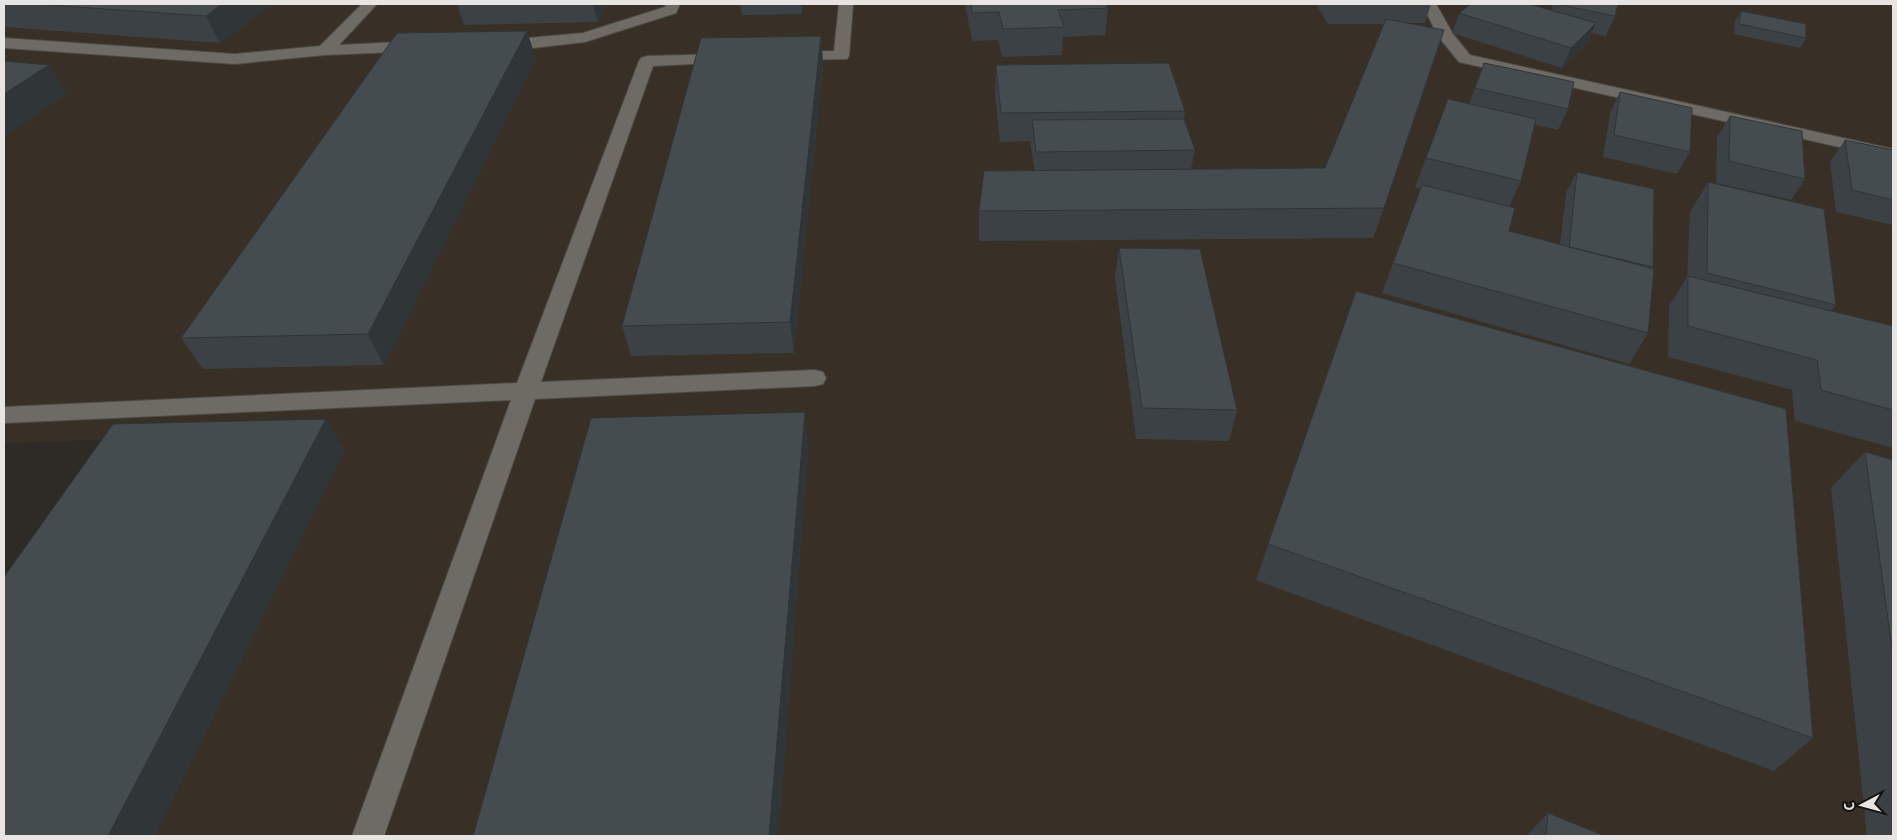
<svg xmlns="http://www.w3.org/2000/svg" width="1897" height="840" viewBox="0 0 1897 840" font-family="'PT Sans',sans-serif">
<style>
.built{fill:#383026}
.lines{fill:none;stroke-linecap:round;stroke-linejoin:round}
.lane-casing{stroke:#4d4946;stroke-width:2}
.lane{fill:#6e6a64;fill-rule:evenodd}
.wall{fill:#3b4144}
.shaded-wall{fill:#303537}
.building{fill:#454c4f;stroke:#303537}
</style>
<rect width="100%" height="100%" fill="#2e2b26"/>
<path class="built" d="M4 4H1893V836H4L121 439 4 443Z"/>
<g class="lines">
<g class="lane-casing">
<path id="lane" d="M362 4H377L339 45 420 41 426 43 428 46 426 49 420 51 325 55 235 64 4 48V38L235 54 320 46Z
M666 4H680L676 13 585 42 533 48 493 47 491 44 493 41 583 33 665 7Z
M839 4H853L849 56 847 59 784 60 782 57 784 54 790 52 834 51Z
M1422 4H1436L1453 34 1470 55 1893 149V159L1459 62 1438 36Z
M726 54 732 56 734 59 732 62 653 66 541 382 815 370 823 372 826 378 823 384 815 386 535 399 384 836H352L511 400 4 423V407L517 383 639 61 641 58 647 56Z"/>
</g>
<use href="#lane" class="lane"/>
</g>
<path class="wall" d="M4 4H272L220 43 4 27Z
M457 4H606L598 22 464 25Z
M740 4H804L802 14 742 15Z
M965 4H1106L1108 8 1105 35 1063 37 1062 55 1002 57 998 40 972 41Z
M1316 4H1431L1425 23H1409L1384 208 1373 238 979 241V211L1035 171 1030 141 1000 142 995 93 996 65 1185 111 1184 119 1195 150 1191 169 1325 168 1384 24H1328Z
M1553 4H1618L1615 16 1606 36 1592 33 1587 43 1562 68 1452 33 1459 13 1551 10Z
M1741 11 1806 38 1800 48 1734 34 1735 21Z
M821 36 823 64 794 353 631 356 622 326Z
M536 59 384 365 203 369 181 338Z
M1484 63 1568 109 1558 130 1535 125 1521 181 1509 207V231L1560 244 1566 193 1577 172 1653 267 1652 268 1648 333 1629 364 1382 293 1420 189 1415 187 1448 99 1469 104Z
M1620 92 1690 152 1677 174 1603 157 1610 113Z
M1730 116 1805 179 1791 200 1716 183 1717 137Z
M1845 140 1893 150V225L1836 212 1830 162Z
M1708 182 1836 305 1831 311 1893 326V448L1795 421 1792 390 1668 357 1669 306 1687 277 1690 212Z
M1119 248 1237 410 1229 441 1136 439 1115 278Z
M1356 291 1813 738 1774 771 1256 580Z
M1865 452 1893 460V836H1867L1831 488Z
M1548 813 1605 836H1526Z"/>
<path class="shaded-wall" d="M222 4H272L220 43 206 16Z
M593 4H606L598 22Z
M801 4H804L802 14Z
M1596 23 1587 43 1562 68 1571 48Z
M527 31 536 59 384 365 368 334Z
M821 36 823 64 794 353 790 322Z
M49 65 67 93 4 137V94Z
M805 412 809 443 779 836H769Z
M326 419 345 450 155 836H108Z"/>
<path class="building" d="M34 4H222L206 16Z
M971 4H1106L1108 8 1058 10 1064 27 1003 29 999 12 972 13Z
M1471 4H1529L1596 23 1571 48 1459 13Z
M1556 4H1618L1615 16Z
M1741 11 1806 24V38L1739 24Z
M1386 19 1444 30 1384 208 979 211 984 171 1325 168Z
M527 31 368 334 181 338 397 33Z
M821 36 790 322 622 326 701 38Z
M4 61 49 65 4 94Z
M1169 63 1185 111 1001 113 996 65Z
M1484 63 1574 82 1568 109 1475 88Z
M1620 92 1692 108 1690 152 1614 135Z
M1448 99 1536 119 1521 181 1426 158Z
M1730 116 1802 131 1805 179 1729 161Z
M1184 119 1195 150 1036 152 1032 120Z
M1845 140 1893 150V200L1852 190Z
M1577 172 1654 189 1653 267 1569 247Z
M1708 182 1824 209 1836 305 1707 273Z
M1422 185 1515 208 1509 231 1654 269 1648 333 1393 263Z
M1119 248 1200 249 1237 410 1142 408Z
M1688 276 1893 326V410L1821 390 1817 360 1688 326Z
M1356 291 1786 409 1813 738 1268 544Z
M805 412 769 836H473L591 418Z
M326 419 108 836H4V577L113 424Z
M1865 452 1893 460V656Z
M1548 813 1605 836H1546Z"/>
<rect width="1897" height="840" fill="none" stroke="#e7e4e1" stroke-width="10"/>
<g transform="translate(1862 805) rotate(264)" stroke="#151311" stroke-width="4" paint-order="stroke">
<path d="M0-4L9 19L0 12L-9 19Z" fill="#e7e4e1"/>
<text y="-8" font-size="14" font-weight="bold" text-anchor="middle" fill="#e7e4e1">С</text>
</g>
</svg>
